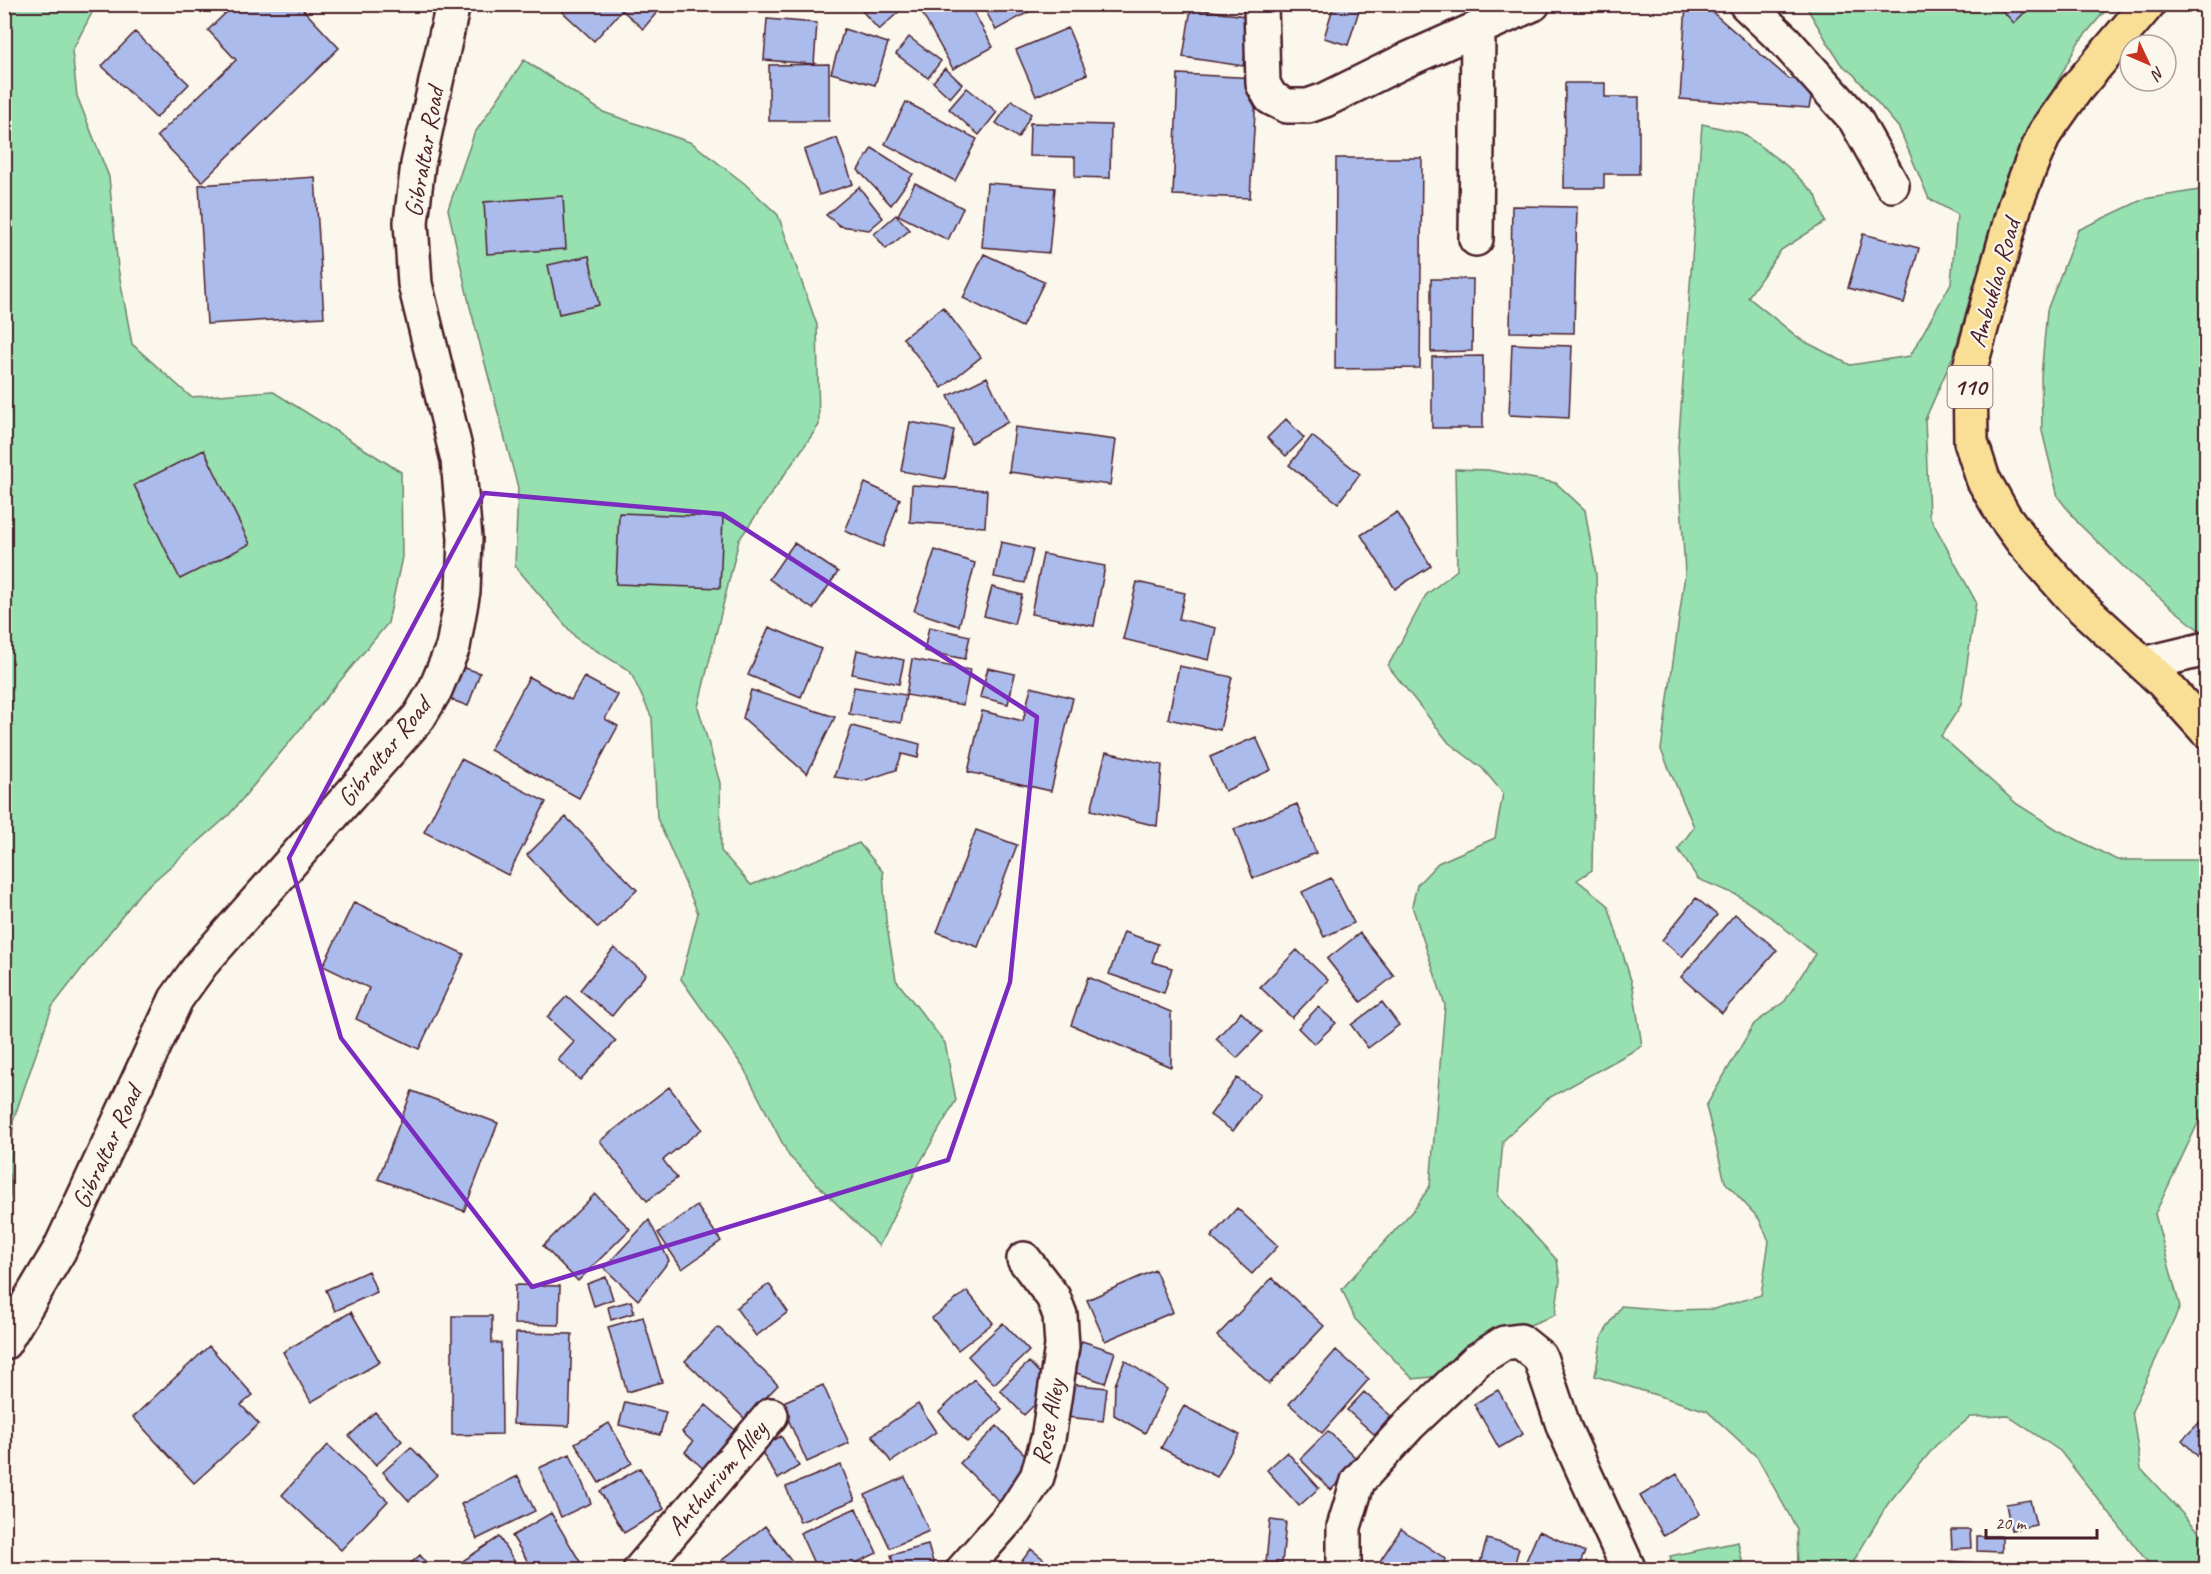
<svg xmlns="http://www.w3.org/2000/svg" width="2211" height="1574" viewBox="0 0 2211 1574" font-family="Caveat,sans-serif">
<style>
.green{fill:#97e0b0;stroke:#70806e;stroke-width:1.5}
.building{fill:#abbbeb;stroke:#4a1f2b;stroke-width:1.5}
.lines{fill:none;stroke-linecap:round;stroke-linejoin:round}
.minor-casing{stroke:#4a1f2b;stroke-width:38}
.major-casing{stroke:#4a1f2b;stroke-width:38}
.minor{stroke:#fbf7ec;stroke-width:33}
.major{stroke:#f9df96;stroke-width:33}
.marked{fill:none;stroke:#7b2cbf;stroke-width:4.5;stroke-linejoin:round}
.labels{text-anchor:middle;dominant-baseline:central;stroke-width:4.5;stroke-linejoin:round;paint-order:stroke}
.shield{fill:#fbf7ec;stroke:#7f6065;stroke-width:1.5}
.shield-label{font-size:24px;font-weight:bold;fill:#4a1f2b}
.street-label{font-size:26px;fill:#4a1f2b;stroke:#fbf7ec}
</style>
<rect width="100%" height="100%" fill="#fbf7ec"/>
<filter id="ink" filterUnits="userSpaceOnUse"><feTurbulence type="fractalNoise" baseFrequency=".0167" numOctaves="2"/><feDisplacementMap in="SourceGraphic" scale="12" xChannelSelector="R" yChannelSelector="G"/><feConvolveMatrix kernelMatrix="1 2 1 2 8 2 1 2 1" color-interpolation-filters="sRGB"/></filter>
<g filter="url(#ink)">
<path class="green" d="M5 5H96L72 51 77 96 109 177 118 268 132 344 191 397 272 391 401 472 402 557 388 623 229 815 140 893 52 1007 13 1121 10 1197 5 1226Z
M1805 5H2110L2078 43 2001 189 1954 354 1925 420 1929 515 1976 602 1961 705 1941 736 2017 804 2058 830 2117 860H2206V1114L2199 1121 2155 1214 2180 1307 2132 1411 2141 1469 2206 1539V1569H2153L2060 1451 2008 1416 1971 1417 1936 1445 1887 1505 1849 1569H1798L1797 1529 1757 1457 1707 1411 1595 1376 1602 1336 1621 1306 1671 1310 1714 1309 1761 1295 1769 1241 1759 1219 1725 1182 1706 1106 1754 1024 1785 1001 1815 954 1775 920 1737 895 1698 879 1678 849 1694 827 1661 750 1685 574 1678 448 1702 124 1742 133 1787 166 1816 195 1825 222 1781 250 1748 297 1800 339 1850 365 1910 356 1951 283 1957 214 1929 199 1899 128 1854 75 1840 63Z
M524 60 603 112 692 143 744 183 778 215 817 325 819 425 739 540 698 707 720 783 721 851 751 885 859 843 883 872 886 921 896 980 945 1043 956 1100 918 1166 879 1246 789 1156 743 1067 681 979 698 913 657 818 652 718 630 671 577 639 515 566 518 488 470 307 448 209 474 134Z
M2206 189V636L2130 573 2079 524 2058 497 2042 431 2041 377 2047 310 2078 230 2144 199Z
M1455 469 1488 470 1556 483 1585 510 1596 574 1597 629 1592 870 1577 880 1608 905 1633 987 1642 1046 1547 1099 1503 1141 1498 1196 1557 1260 1560 1280 1555 1315 1467 1350 1432 1377 1413 1379 1355 1319 1342 1289 1416 1207 1430 1186 1445 1005 1412 906 1417 885 1438 863 1495 838 1503 793 1482 768 1449 743 1388 666 1426 595 1457 570Z
M1738 1542 1744 1569H1673L1670 1556Z"/>
<path class="building" d="M235 4H298L339 48 202 182 157 136 236 60 208 30Z
M554 4H664L643 29 622 10 594 41Z
M856 4H906V5L879 30Z
M917 4H969L993 47 953 69Z
M982 4H1043L996 30Z
M1334 4H1361L1348 45 1324 38Z
M1686 4H1703L1789 79 1815 80 1809 108 1680 99Z
M1996 4H2033L2014 23Z
M1191 8 1251 17 1243 66 1183 57Z
M767 19 817 23 814 64 764 60Z
M1068 28 1087 74 1036 96 1016 50Z
M844 29 888 43 875 85 831 73Z
M135 32 189 84 156 118 102 66Z
M909 37 941 61 928 78 896 54Z
M829 64V121H769V65Z
M945 68 962 84 950 98 933 82Z
M1178 74 1257 78 1250 198 1173 195Z
M1565 83H1605V97H1639V174H1604V188H1564Z
M967 88 997 112 979 135 949 109Z
M1012 100 1031 114 1018 138 996 123Z
M906 102 977 139 955 181 885 144Z
M1030 123 1111 125 1110 178 1075 177V157L1029 156Z
M837 138 853 184 819 195 804 150Z
M872 148 913 174 891 205 858 170Z
M1336 158H1422L1420 368 1335 369Z
M315 177 324 317 207 324 199 185Z
M915 183 963 208 948 240 898 215Z
M987 183 1055 188 1049 253 982 247Z
M859 187 883 218 869 230 840 226 826 215Z
M563 196 566 249 487 254 484 202Z
M1512 206 1577 207 1574 333 1510 332Z
M896 215 910 230 886 249 874 234Z
M1863 234 1919 248 1904 303 1848 288Z
M984 254 1044 282 1022 327 963 298Z
M589 256 599 305 559 314 548 265Z
M1431 279H1473L1472 351 1431 352Z
M943 307 981 357 942 388 903 338Z
M1512 344 1572 346 1569 418 1509 415Z
M1483 356V428H1432V357Z
M987 377 1008 422 971 443 948 396Z
M1286 419 1304 438 1286 456 1267 438Z
M910 422 954 430 945 479 901 471Z
M1015 427 1116 440 1110 485 1009 472Z
M1312 436 1360 474 1338 503 1289 465Z
M204 450 250 544 180 579 134 485Z
M865 483 900 499 883 547 845 531Z
M912 485 987 490 985 527 910 522Z
M1397 512 1431 566 1395 589 1361 535Z
M619 513 723 517 720 588 616 584Z
M1001 542 1033 549 1025 583 994 577Z
M794 543 838 572 813 609 769 579Z
M935 550 975 563 959 626 914 611Z
M1043 554 1105 566 1094 626 1031 614Z
M1137 582 1185 593 1179 619 1216 628 1209 660 1123 639Z
M992 587 1022 595 1014 624 984 616Z
M769 627 821 649 801 697 748 675Z
M929 627 970 636 965 659 924 651Z
M857 650 904 660 899 684 852 674Z
M912 659 970 670 963 705 906 695Z
M456 665 480 673 468 706 444 697Z
M1179 666 1232 677 1220 730 1168 719Z
M988 668 1015 674 1008 704 980 697Z
M529 677 571 700 584 677 618 695 605 719 618 726 579 798 490 750Z
M854 687 906 695 901 723 849 714Z
M1031 687 1073 698 1051 791 968 772 982 711 1023 721Z
M751 690 835 717 807 774 743 718Z
M852 726 920 744 918 758 902 754 896 770 863 781 834 777Z
M1256 737 1271 770 1225 791 1210 757Z
M1106 752 1162 765 1157 826 1091 810Z
M461 759 546 802 508 875 424 832Z
M1297 804 1316 853 1253 878 1234 829Z
M566 817 637 890 598 928 527 855Z
M976 830 1017 845 978 947 937 932Z
M1331 878 1354 923 1324 937 1302 892Z
M1696 898 1717 915 1682 957 1662 940Z
M354 902 464 954 419 1049 356 1019 369 988 323 966Z
M1735 914 1777 950 1722 1013 1681 977Z
M1124 932 1158 944 1152 962 1172 968 1164 993 1109 974Z
M1360 933 1394 976 1361 1002 1327 959Z
M614 948 646 974 612 1016 580 990Z
M1297 950 1328 980 1292 1018 1260 987Z
M1088 977 1171 1012V1067L1071 1025Z
M567 996 616 1041 580 1080 558 1060 574 1042 547 1017Z
M1382 1002 1399 1025 1368 1048 1351 1025Z
M1318 1007 1336 1023 1314 1044 1298 1028Z
M1241 1012 1262 1032 1237 1058 1216 1039Z
M1237 1078 1260 1095 1233 1131 1210 1115Z
M669 1087 702 1129 663 1160 677 1178 647 1201 600 1141Z
M412 1091 498 1123 464 1211 378 1179Z
M595 1194 630 1229 578 1281 543 1246Z
M697 1206 721 1241 682 1269 658 1233Z
M1237 1208 1278 1246 1252 1274 1211 1237Z
M649 1220 669 1261 638 1300 604 1268Z
M1155 1270 1173 1312 1105 1341 1087 1300Z
M368 1271 377 1292 335 1311 326 1290Z
M606 1277 613 1299 594 1306 587 1284Z
M1272 1278 1324 1326 1269 1384 1217 1336Z
M769 1284 788 1312 756 1336 736 1308Z
M515 1285 560 1286 559 1325 514 1324Z
M967 1291 993 1323 958 1350 932 1318Z
M631 1301 634 1313 611 1320 608 1307Z
M351 1312 380 1362 311 1402 283 1352Z
M452 1316H492V1343H501L502 1434 452 1435Z
M643 1317 662 1382 627 1392 608 1327Z
M1003 1323 1029 1351 994 1384 968 1356Z
M718 1327 778 1385 745 1419 685 1361Z
M516 1333 572 1334 569 1426 513 1424Z
M1082 1341 1115 1352 1105 1383 1071 1371Z
M209 1346 253 1395 241 1405 259 1424 194 1483 133 1417Z
M1336 1350 1369 1379 1322 1433 1289 1404Z
M1125 1360 1167 1389 1145 1433 1114 1415 1115 1385Z
M1029 1362 1053 1387 1024 1415 1000 1390Z
M974 1379 1002 1409 967 1442 939 1412Z
M1071 1384 1107 1388 1103 1421 1067 1417Z
M823 1385 849 1443 807 1462 781 1403Z
M1498 1390 1523 1434 1499 1448 1474 1404Z
M1364 1392 1391 1416 1375 1435 1347 1410Z
M625 1402 666 1412 660 1435 619 1425Z
M918 1404 936 1432 891 1462 872 1435Z
M706 1405 741 1435 708 1473 685 1452 693 1442 682 1432Z
M1184 1406 1240 1435 1217 1477 1161 1448Z
M375 1412 402 1441 376 1465 349 1436Z
M2206 1416V1465L2182 1440Z
M609 1423 632 1463 599 1483 575 1443Z
M997 1426 1038 1468 1002 1504 960 1463Z
M1328 1431 1359 1461 1331 1490 1300 1459Z
M781 1436 799 1466 778 1479 760 1449Z
M328 1445 388 1501 341 1550 282 1495Z
M411 1447 437 1475 409 1501 383 1472Z
M1287 1452 1319 1488 1299 1506 1267 1470Z
M570 1454 591 1503 561 1517 539 1468Z
M841 1465 855 1500 800 1522 786 1487Z
M640 1468 664 1509 624 1533 600 1491Z
M1677 1474 1700 1514 1664 1536 1640 1496Z
M518 1476 535 1511 477 1539 461 1504Z
M905 1477 929 1531 890 1548 865 1495Z
M2030 1500 2036 1525 2011 1530 2006 1504Z
M856 1508 877 1553 841 1570H817L800 1533Z
M551 1513 585 1570H533L512 1536Z
M1270 1520 1286 1522 1282 1564 1266 1563Z
M765 1526 799 1570H727L721 1561Z
M1401 1529 1446 1559 1440 1570H1374Z
M1951 1530H1970L1971 1548 1952 1549Z
M1539 1531 1585 1552 1577 1570H1522Z
M1977 1536H2002V1552L1977 1551Z
M499 1537 520 1570H449Z
M1487 1539 1519 1548 1513 1570H1478Z
M928 1545 934 1565 918 1570H895L891 1555Z
M1031 1549 1057 1570H1015Z
M420 1555 432 1570H403Z
M1948 1561 2004 1565V1570H1947Z"/>
<g class="lines">
<g class="minor-casing">
<path id="minor" d="M1261 4 1263 84 1271 98 1287 106H1308L1325 100 1404 61 1533 4
M1746 4 1785 41 1855 119 1892 185
M1476 239 1478 30
M2144 664 2206 649
M4 1343 59 1251 176 999 202 963 419 717 435 690 453 647 463 591 465 538 458 460 415 284 411 222 418 164 453 4
M640 1570 771 1415
M963 1570 1015 1511 1037 1477 1048 1439 1062 1346 1060 1315 1053 1297 1024 1259
M1344 1570V1527L1358 1481 1410 1424 1477 1360 1504 1343 1520 1341 1540 1357 1564 1428 1629 1570"/>
</g>
<g class="major-casing">
<path id="major" d="M2148 4 2076 89 2045 133 2032 162 2015 205 1970 368 1971 442 1983 479 2004 516 2023 542 2074 600 2161 680 2206 730"/>
</g>
<use href="#minor" class="minor"/>
<use href="#major" class="major"/>
</g>
</g>
<path class="marked" d="M484 493 722 514 1037 717 1010 982 948 1160 532 1287 341 1038 289 858Z"/>
<g class="labels">
<rect class="shield" x="1947.5" y="366" width="45" height="42" rx="4.5"/>
<g class="shield-label">
<text x="1970" y="387">110</text>
</g>
<g class="street-label">
<text transform="translate(424 152) rotate(-80)">Gibraltar Road</text>
<text transform="translate(1994 283) rotate(-74)">Ambuklao Road</text>
<text transform="translate(384 752) rotate(-51)">Gibraltar Road</text>
<text transform="translate(107 1147) rotate(-65)">Gibraltar Road</text>
<text transform="translate(1048 1422) rotate(-79)">Rose Alley</text>
<text transform="translate(717 1478) rotate(-50)">Anthurium Alley</text>
</g>
</g>
<rect width="2211" height="1574" fill="none" stroke="#fbf7ec" stroke-width="24"/>
<rect x="12" y="12" width="2187" height="1550" fill="none" stroke="#4a1f2b" stroke-width="2" filter="url(#ink)"/>
<g transform="translate(2148 63) rotate(134)"><circle r="28" fill="#fbf7ec" stroke="#b4a19f" stroke-width="1.5"/>
<path d="M0-4.5L10 22L0 15L-10 22Z" fill="#c8321e"/>
<text y="-9" font-size="16" font-weight="bold" text-anchor="middle" fill="#4a1f2b">N</text>
</g>
<path d="M1986 1529v9h111v-9" fill="none" stroke="#4a1f2b" stroke-width="3"/>
<text x="1995" y="1529" font-size="18" fill="#4a1f2b" stroke="#fbf7ec" stroke-width="4.5" paint-order="stroke">20 m</text>
</svg>
